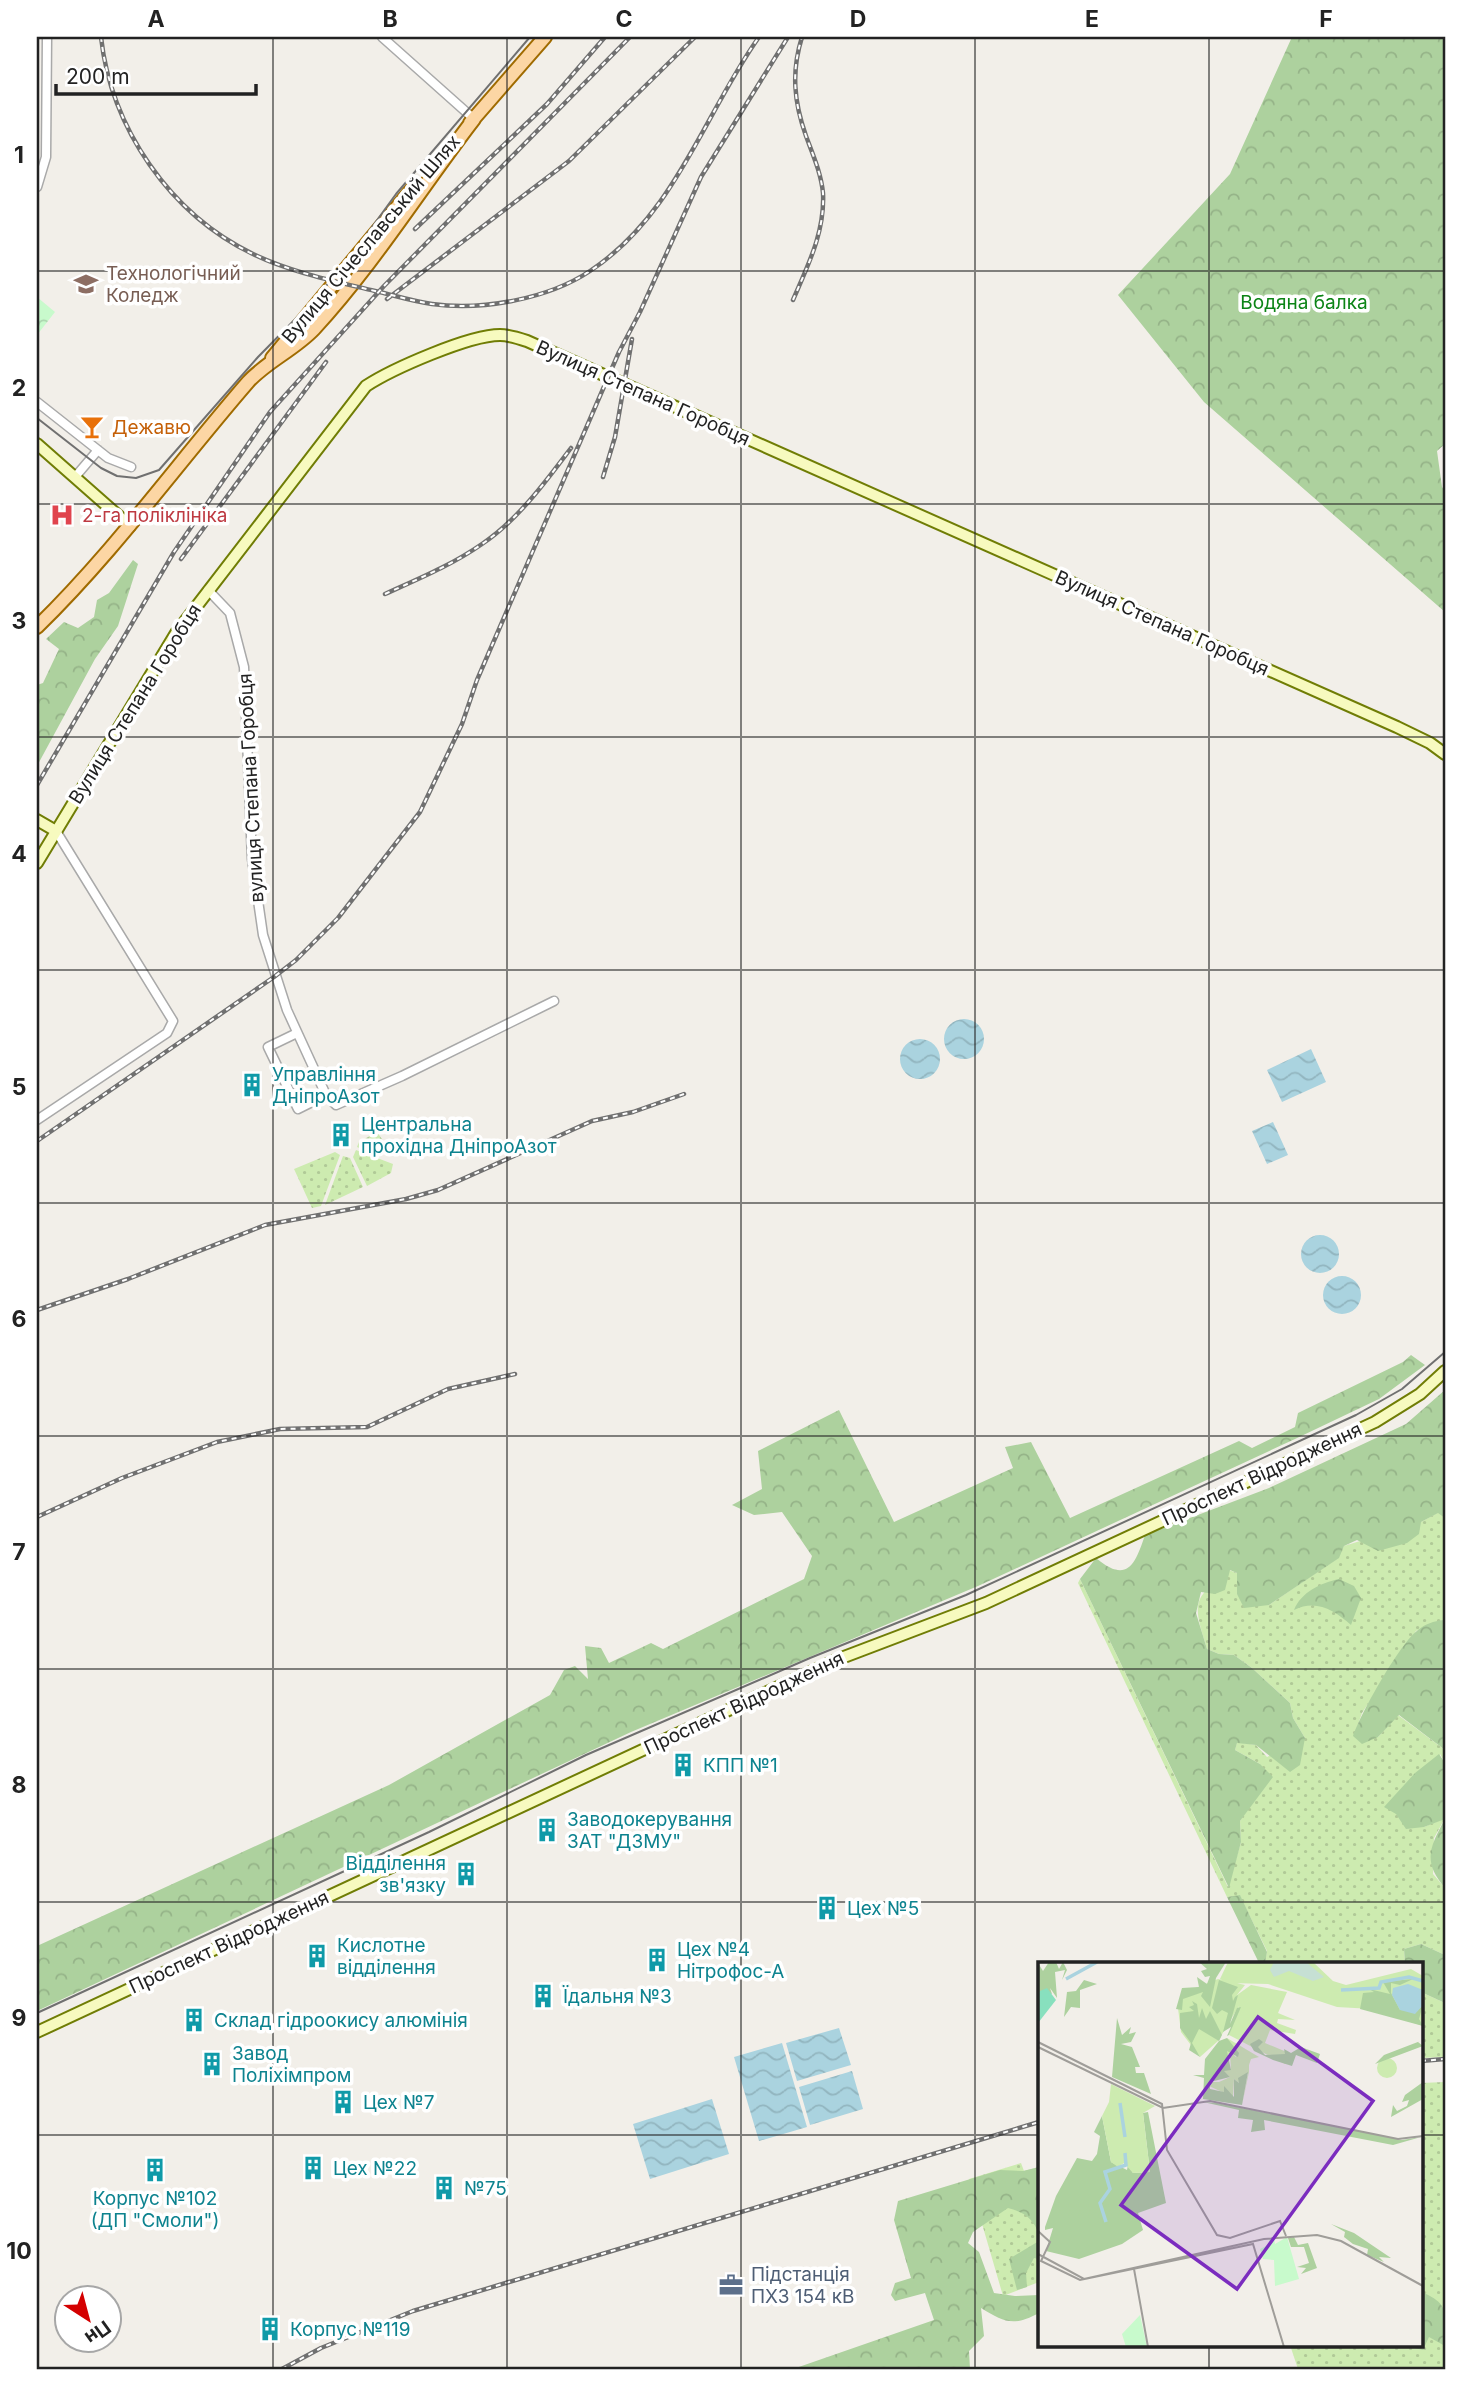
<svg xmlns="http://www.w3.org/2000/svg" width="1482" height="2406" viewBox="0 0 1482 2406" font-family="Inter,sans-serif">
<style>
.grass{fill:url(#grass-dots)}
.forest{fill:url(#forest-crowns)}
.park{fill:url(#park-crowns)}
.water{fill:url(#water-waves)}
.lines{fill:none;stroke-linecap:round;stroke-linejoin:round}
.street-casing{stroke:#a9a9a9;stroke-width:11}
.secondary-casing{stroke:#707d05;stroke-width:14}
.primary-casing{stroke:#a06b00;stroke-width:16}
.street{stroke:#fff;stroke-width:8}
.secondary{stroke:#f7fabf;stroke-width:10}
.primary{stroke:#fcd6a4;stroke-width:12}
.tram{stroke:#707070;stroke-width:2}
.rail-casing{stroke:#707070;stroke-width:4.5}
.rail{stroke:#fff;stroke-width:2;stroke-dasharray:5;stroke-linecap:butt}
.grid{fill:none;stroke:#222;stroke-width:2;stroke-opacity:0.55}
.labels{text-anchor:middle;dominant-baseline:central;stroke-width:7;stroke-linejoin:round;paint-order:stroke}
.street-label{font-size:19px;fill:#222;stroke:#fff}
.education-label{font-size:19px;fill:#785e54;stroke:#fff;text-anchor:start}
.park-label{font-size:19px;fill:#0c8416;stroke:#fff}
.food-label{font-size:19px;fill:#c56008;stroke:#fff;text-anchor:start}
.health-label{font-size:19px;fill:#be3a42;stroke:#fff;text-anchor:start}
.culture-label{font-size:19px;fill:#0d838f;stroke:#fff;text-anchor:start}
.service-label{font-size:19px;fill:#4e5e75;stroke:#fff;text-anchor:start}
.inset-river{fill:none;stroke:#aad3df;stroke-width:3.5}
.inset-road{fill:none;stroke:#9f9d99;stroke-width:2}
.view{fill:#7b2cbf;fill-opacity:0.15;stroke:#7b2cbf;stroke-width:3.5}
.inset-edge{fill:none;stroke:#222;stroke-width:3.5}
.neatline{fill:none;stroke:#222;stroke-width:2.5}
.grid-label{font-size:23px;text-anchor:middle;font-weight:bold;fill:#222}
</style>
<defs>
<pattern id="grass-dots" width="8" height="8" patternUnits="userSpaceOnUse" patternTransform="scale(1.75)"><rect width="8" height="8" fill="#cdebb0"/><path d="M2 2h.1M6 6h.1" fill="none" stroke="#b0c997" stroke-width="1.8" stroke-linecap="round"/></pattern>
<pattern id="forest-crowns" width="20" height="18" patternUnits="userSpaceOnUse" patternTransform="scale(1.75)"><rect width="20" height="18" fill="#add19e"/><path d="M2 6a3 3 0 1 1 6 0M12 15a3 3 0 1 1 6 0" fill="none" stroke="#95b388"/></pattern>
<pattern id="park-crowns" width="20" height="18" patternUnits="userSpaceOnUse" patternTransform="scale(1.75)"><rect width="20" height="18" fill="#c8facc"/><path d="M2 6a3 3 0 1 1 6 0M12 15a3 3 0 1 1 6 0" fill="none" stroke="#acd6af"/></pattern>
<pattern id="water-waves" width="16" height="10" patternUnits="userSpaceOnUse" patternTransform="scale(1.75)"><rect width="16" height="10" fill="#aad3df"/><path d="M0 5q4-4 8 0t8 0" fill="none" stroke="#92b5bf"/></pattern>
</defs>
<rect width="100%" height="100%" fill="#f2efe9"/>
<path class="grass" d="M377 1132 386 1145 371 1153 357 1147 359 1142Z
M356 1150 393 1164 391 1173 367 1186 353 1157Z
M335 1152 340 1155 321 1206 312 1208 294 1169Z
M343 1156 350 1158 363 1187 325 1205Z
M1439 1512 1445 1518V1615L1443 1620 1416 1631 1362 1713 1354 1736 1378 1737 1398 1715 1445 1750V1763L1440 1754 1424 1827 1445 1818 1434 1838 1433 1874 1445 1888V1955L1421 1944 1404 1949 1405 1963H1265L1267 1951 1240 1896 1227 1897 1078 1583 1080 1579 1228 1887 1241 1842 1240 1821 1252 1802 1260 1764 1235 1750 1237 1742 1256 1745 1267 1757 1305 1738 1293 1718 1290 1703 1252 1668 1234 1655 1219 1654 1207 1649C1193 1603 1191 1600 1229 1570L1237 1573V1594L1269 1605 1338 1558 1344 1546 1421 1522Z
M1421 1992 1445 2003V2057L1421 2058Z
M1445 2082V2369H1298L1290 2345H1421V2083Z
M1021 2163 1024 2171 1039 2167V2282L1003 2296 969 2179Z"/>
<path class="forest" d="M1292 37H1445V444L1437 451 1442 487 1445 491V612L1204 402 1118 295 1230 174Z
M133 560 138 564 118 626 95 659 37 766V685L43 683 59 649 46 639 64 622 78 628 94 617 97 600 109 593Z
M1411 1355 1425 1365 1379 1399 1295 1439 978 1586 631 1732 37 2011V1946L389 1785 550 1695 564 1670 575 1666 588 1679 585 1646 601 1648 609 1663 651 1643 663 1649 804 1579 812 1556 782 1512 754 1515 732 1505 762 1489 758 1451 839 1410 894 1522 1013 1468 1005 1447 1031 1442 1070 1518 1239 1441 1252 1448 1295 1427 1298 1413 1403 1362Z
M1445 1390V1518L1438 1513 1421 1522 1419 1534 1407 1543 1378 1551 1357 1540 1344 1546 1339 1558 1269 1605 1244 1608 1237 1594V1573L1230 1570 1225 1590 1215 1594 1201 1592 1196 1613 1207 1649 1219 1654 1234 1655 1252 1668 1290 1703 1293 1718 1305 1738 1300 1765 1290 1772 1256 1745 1237 1743 1235 1750 1260 1764 1273 1777 1240 1821 1241 1842 1229 1888 1080 1579 1096 1558C1127 1584 1135 1565 1145 1535L1269 1488 1406 1424Z
M1339 1579 1354 1586 1361 1598 1351 1625C1334 1610 1316 1599 1294 1610 1301 1592 1321 1583 1339 1579Z
M1445 1615V1750L1399 1715 1378 1737 1362 1744 1353 1736C1361 1713 1400 1643 1418 1630 1425 1624 1434 1621 1443 1620Z
M1439 1754 1445 1763V1888C1422 1861 1430 1847 1445 1819L1424 1827 1406 1829 1396 1814 1384 1807 1415 1773Z
M1240 1895 1267 1952 1265 1963H1259L1227 1897Z
M1421 1944 1445 1955V2003L1421 1992V1963H1405L1404 1949Z
M1039 2167V2234C1033 2218 1024 2212 1008 2208L973 2232 968 2243 979 2252 994 2293 1015 2296 1039 2295V2313C1013 2327 1004 2322 981 2308L984 2336 969 2351 970 2369H793L934 2320 925 2293 895 2301 891 2295 895 2283 911 2278 894 2220 898 2201 1000 2170 1023 2171Z
M1039 2241V2259L1034 2258 1026 2273 1027 2287 1017 2290 1009 2259Z
M1421 2292C1452 2304 1445 2316 1445 2346L1429 2337 1423 2350 1406 2346 1421 2345Z"/>
<path class="park" d="M37 297 55 312 37 335Z"/>
<path class="water" d="M944 1039a20 20 0 1 1 40 0a20 20 0 1 1-40 0Z
M900 1059a20 20 0 1 1 40 0a20 20 0 1 1-40 0Z
M1311 1049 1326 1082 1282 1102 1267 1070Z
M1273 1122 1288 1155 1267 1164 1252 1131Z
M1301 1254a19 19 0 1 1 38 0a19 19 0 1 1-38 0Z
M1323 1295a19 19 0 1 1 38 0a19 19 0 1 1-38 0Z
M839 2028 851 2065 797 2081 786 2043Z
M782 2043 807 2127 759 2141 734 2057Z
M852 2071 863 2109 810 2125 799 2087Z
M712 2099 729 2154 650 2179 633 2124Z"/>
<g class="lines">
<g class="street-casing">
<path id="street" d="M382 37 474 119
M37 187 46 157 47 37
M37 402 108 458 131 467
M75 477 98 450
M208 590 230 613 244 667 252 859 263 935 287 1010 326 1095 298 1109 268 1047 297 1033
M326 1095 336 1105 402 1076 554 1001
M37 1120 167 1033 173 1021 56 831"/>
</g>
<g class="secondary-casing">
<path id="secondary" d="M37 444 130 526
M37 820 56 831
M37 863 176 633 366 386C392 369 469 335 500 335 509 335 518 338 527 341L1397 727 1430 743 1445 754
M37 2032 836 1660 986 1603 1375 1422 1420 1394 1445 1371"/>
</g>
<g class="primary-casing">
<path id="primary" d="M470 123 545 37
M272 358 412 189
M37 627C114 552 177 464 248 382 267 361 294 350 314 329 374 264 420 189 474 119"/>
</g>
<use href="#street" class="street"/>
<use href="#secondary" class="secondary"/>
<use href="#primary" class="primary"/>
<path class="tram" d="M37 418 101 468 117 476 136 478 159 470 258 357 315 299 349 259 396 194 530 37
M37 2013 429 1832 586 1755 810 1658 966 1595 1356 1415 1402 1389 1445 1352"/>
<g class="rail-casing">
<path id="rail" d="M101 37C111 128 170 214 253 254 290 272 334 281 375 291 393 295 412 301 432 304 482 311 548 299 590 271 675 215 703 116 759 37
M415 229 547 104 605 37
M387 299 569 161 695 37
M793 300C808 265 825 232 823 193 821 173 813 155 806 136 794 102 791 72 802 37
M603 477 615 437 632 339
M181 559 326 362
M385 594C418 579 452 565 482 544 518 520 546 481 571 448
M37 785 174 552 270 412 384 286 630 37
M37 1141 274 977 296 960 338 918 420 812 462 724 477 680 619 352 640 312 701 177 788 37
M37 1310 128 1279 265 1225 406 1199 438 1190 592 1121 633 1112 684 1094
M37 1517 122 1478 217 1442 280 1429 367 1427 448 1389 515 1374
M1421 2061 1445 2059
M282 2369 321 2348 413 2311 1039 2122"/>
</g>
<use href="#rail" class="rail"/>
</g>
<path class="grid" d="M273 37V2369M507 37V2369M741 37V2369M975 37V2369M1209 37V1963M37 271H1445M37 504H1445M37 737H1445M37 970H1445M37 1203H1445M37 1436H1445M37 1669H1445M37 1902H1445M37 2135H1039M1421 2135H1445M1209 2345V2369"/>
<defs>
<g id="university-bare" transform="scale(1.89)"><path d="M0-5L7-2L0 1L-7-2ZM-4 1L0 2.5L4 1V4Q0 6-4 4Z" fill="#8d6e63" stroke="#fff" stroke-width="2.5" paint-order="stroke"/></g>
<g id="bar-bare" transform="scale(1.89)"><path d="M-6-5H6L.8 .8V4.5H3.5V6h-7V4.5H-.8V.8Z" fill="#e8710a" stroke="#fff" stroke-width="2.5" paint-order="stroke"/></g>
<g id="hospital-bare" transform="scale(1.89)"><path d="M-5-5h3v3.5h4V-5h3V5h-3V1.5h-4V5h-3Z" fill="#e0444e" stroke="#fff" stroke-width="2.5" paint-order="stroke"/></g>
<g id="building-bare" transform="scale(1.89)"><path d="M-4-6H4V6H1V3H-1V6H-4ZM-2.5-4.3h1.7v1.8h-1.7ZM.8-4.3h1.7v1.8H.8ZM-2.5-1h1.7V.8h-1.7ZM.8-1h1.7V.8H.8Z" fill="#0f9aa8" stroke="#fff" stroke-width="2.5" paint-order="stroke"/></g>
<g id="office-bare" transform="scale(1.89)"><path d="M-6-3h4V-5.5h4V-3h4V5H-6ZM-1-4.5V-3h2v-1.5ZM-6 0V1H6V0Z" fill="#5c6f8a" stroke="#fff" stroke-width="2.5" paint-order="stroke"/></g>
</defs>
<g fill-rule="evenodd">
<use href="#university-bare" x="86" y="284"/>
<use href="#bar-bare" x="92" y="427"/>
<use href="#hospital-bare" x="62" y="515"/>
<use href="#building-bare" x="252" y="1085"/>
<use href="#building-bare" x="341" y="1135"/>
<use href="#building-bare" x="683" y="1765"/>
<use href="#building-bare" x="547" y="1830"/>
<use href="#building-bare" x="466" y="1874"/>
<use href="#building-bare" x="827" y="1908"/>
<use href="#building-bare" x="317" y="1956"/>
<use href="#building-bare" x="657" y="1960"/>
<use href="#building-bare" x="543" y="1996"/>
<use href="#building-bare" x="194" y="2020"/>
<use href="#building-bare" x="212" y="2064"/>
<use href="#building-bare" x="343" y="2102"/>
<use href="#building-bare" x="313" y="2168"/>
<use href="#building-bare" x="155" y="2170"/>
<use href="#building-bare" x="444" y="2188"/>
<use href="#office-bare" x="731" y="2285"/>
<use href="#building-bare" x="270" y="2329"/>
</g>
<g class="labels">
<g class="street-label">
<text transform="translate(371 239) rotate(-50)">Вулиця Січеславський Шлях</text>
<text transform="translate(643 393) rotate(24)">Вулиця Степана Горобця</text>
<text transform="translate(1162 623) rotate(24)">Вулиця Степана Горобця</text>
<text transform="translate(135 704) rotate(-58)">Вулиця Степана Горобця</text>
<text transform="translate(251 788) rotate(-93)">вулиця Степана Горобця</text>
<text transform="translate(1262 1474) rotate(-25)">Проспект Відродження</text>
<text transform="translate(744 1703) rotate(-25)">Проспект Відродження</text>
<text transform="translate(229 1942) rotate(-25)">Проспект Відродження</text>
</g>
<g class="education-label">
<text x="106" y="273">Технологічний<tspan x="106" dy="22">Коледж</tspan></text>
</g>
<g class="park-label">
<text x="1304" y="302">Водяна балка</text>
</g>
<g class="food-label">
<text x="112" y="427">Дежавю</text>
</g>
<g class="health-label">
<text x="82" y="515">2-га поліклініка</text>
</g>
<g class="culture-label">
<text x="272" y="1074">Управління<tspan x="272" dy="22">ДніпроАзот</tspan></text>
<text x="361" y="1124">Центральна<tspan x="361" dy="22">прохідна ДніпроАзот</tspan></text>
<text x="703" y="1765">КПП №1</text>
<text x="567" y="1819">Заводокерування<tspan x="567" dy="22">ЗАТ "ДЗМУ"</tspan></text>
<text x="446" y="1863" text-anchor="end">Відділення<tspan x="446" dy="22">зв'язку</tspan></text>
<text x="847" y="1908">Цех №5</text>
<text x="337" y="1945">Кислотне<tspan x="337" dy="22">відділення</tspan></text>
<text x="677" y="1949">Цех №4<tspan x="677" dy="22">Нітрофос-А</tspan></text>
<text x="563" y="1996">Їдальня №3</text>
<text x="214" y="2020">Склад гідроокису алюмінія</text>
<text x="232" y="2053">Завод<tspan x="232" dy="22">Поліхімпром</tspan></text>
<text x="363" y="2102">Цех №7</text>
<text x="333" y="2168">Цех №22</text>
<text x="464" y="2188">№75</text>
<text x="155" y="2198" text-anchor="middle">Корпус №102<tspan x="155" dy="22">(ДП "Смоли")</tspan></text>
<text x="290" y="2329">Корпус №119</text>
</g>
<g class="service-label">
<text x="751" y="2274">Підстанція<tspan x="751" dy="22">ПХЗ 154 кВ</tspan></text>
</g>
</g>
<g transform="translate(1038 1962)">
<rect width="385" height="385" fill="#f2efe9"/>
<path d="M190 0H275L295 19 308 23 373 7 385 14V64L334 47 299 45 230 22 192 21 182 17ZM180 17 207 23 199 33 213 23 249 30 240 51 257 58 240 57 239 61 258 68 257 72 232 68 227 81 251 91 247 102 191 73 201 44 180 79 162 95 143 70 140 46 145 31ZM189 76 221 95 213 97 211 103V110L204 143 210 111 201 121 196 117 195 135 171 124 172 120H181L192 115 184 108 178 111V118L176 113 179 107H193L192 93 183 91 187 92 185 86 186 84 198 95V86L189 84 187 81 193 84ZM339 106a10 10 0 1 1 20 0a10 10 0 1 1-20 0Z" fill="#cdebb0"/>
<path d="M11 0H18L21 7 25 0 29 8 24 18 27 8 17 10 19 36 12 26 14 32 0 30V1L5 9ZM161 0H188L178 16 172 45 163 34 165 30 145 37 144 48 138 47 144 26 161 25 159 15 169 22 172 14 167 15 163 9 169 7ZM375 17 362 23 353 21V31L362 48 379 49 385 43 381 57 385 64 322 47 325 31 336 30 331 27 352 32 345 20ZM46 18 59 22 42 28V46L33 45 26 55 29 30 38 29ZM181 18 200 25 194 33 195 39 197 35 200 33 192 62 199 46 203 45 191 73 189 74 193 65 185 70 190 51 184 48 179 52 174 46ZM154 39 159 42 161 56 164 46 168 57 172 49 184 73 181 79 189 76 201 91 200 95 189 89 193 108 186 109 192 115 172 120V127L186 130V124L196 135V117L201 121 200 116 210 110 204 143 165 137 166 116 155 113H166L167 97 181 79 161 67 154 81 162 95 151 88 153 81 142 66V51L156 49 151 45 156 43ZM79 56 84 73 93 65 91 72 98 70 93 80 83 82 94 85 102 105H97L98 111H106L113 132 74 115ZM221 77 225 80 220 85 227 93 247 92 246 87 253 91 263 85 282 92 279 101 258 93 254 104 235 98 216 89 212 82ZM385 78 380 80 385 84 337 102 346 93ZM385 120V137L353 155 355 143 359 149 369 144 371 138 364 140 367 133ZM165 140 179 141 364 178 383 175 355 183 226 158 227 168 213 170 215 158 200 156 201 148ZM110 150 128 241 100 251 105 268 84 282 41 297 8 289 15 266 7 268V265L18 234 39 196 54 199 59 192 62 174 56 170 64 154 73 200 89 208 90 203 95 211 112 210 105 151ZM293 262 316 271 353 296 341 295 346 300 329 293 330 287 315 282 306 275 307 270ZM256 275 260 283 270 281 279 306 263 312 268 306 259 305 271 301 266 285H253L250 276Z" fill="#add19e"/>
<path d="M236 0H268L286 15 275 19 251 9 236 15 232 8Z" fill="#c6e0d4"/>
<path d="M249 275 261 317 237 324 236 298 225 297 222 287 232 282 231 277 236 276 237 282ZM102 353 109 385H88L84 372Z" fill="#c8facc"/>
<path d="M73 122 117 144 105 151 112 210 95 211 86 201 80 205 73 200 64 154 71 140Z" fill="#cdebb0"/>
<path d="M9 26 18 38 0 61V30Z" fill="#88e0be"/>
<path d="M370 22 385 28V43L377 52 362 48 354 33 355 26Z" fill="#aad3df"/>
<path class="inset-river" d="M28 17 59 0M303 28 341 26 343 20 371 15 385 19M82 141 87 175M68 260 62 241 72 227 67 210 88 203 87 191"/>
<path class="inset-road" d="M0 80 124 142 129 188 179 273 192 276 242 259 248 274M0 85 125 146 172 139 360 177 385 174M0 269 12 280 3 299 42 318 215 282 246 385M0 292 46 317 226 277 279 273 303 279 385 324M96 307 110 385"/>
<path class="view" d="M220 55 335 139 199 327 83 243Z"/>
<rect width="385" height="385" class="inset-edge"/>
</g>
<rect width="1482" height="2406" fill="none" stroke="#ffffff" stroke-width="77"/>
<g transform="translate(88 2319) rotate(144)"><circle r="33" fill="#ffffff" stroke="#a7a7a7" stroke-width="2"/>
<path d="M0-5L12 26L0 18L-12 26Z" fill="#d40000"/>
<text y="-10" font-size="19" font-weight="bold" text-anchor="middle" fill="#222222">Пн</text>
</g>
<path d="M56 84v10h200v-10" fill="none" stroke="#222222" stroke-width="3.5"/>
<text x="66" y="84" font-size="21" fill="#222222" stroke="#ffffff" stroke-width="5" paint-order="stroke">200 m</text>
<rect x="38" y="38" width="1406" height="2330" class="neatline"/>
<g class="grid-label">
<text x="156" y="27">A</text>
<text x="390" y="27">B</text>
<text x="624" y="27">C</text>
<text x="858" y="27">D</text>
<text x="1092" y="27">E</text>
<text x="1326" y="27">F</text>
<text x="19" y="163">1</text>
<text x="19" y="396">2</text>
<text x="19" y="629">3</text>
<text x="19" y="862">4</text>
<text x="19" y="1095">5</text>
<text x="19" y="1327">6</text>
<text x="19" y="1560">7</text>
<text x="19" y="1793">8</text>
<text x="19" y="2026">9</text>
<text x="19" y="2259">10</text>
</g>
</svg>
